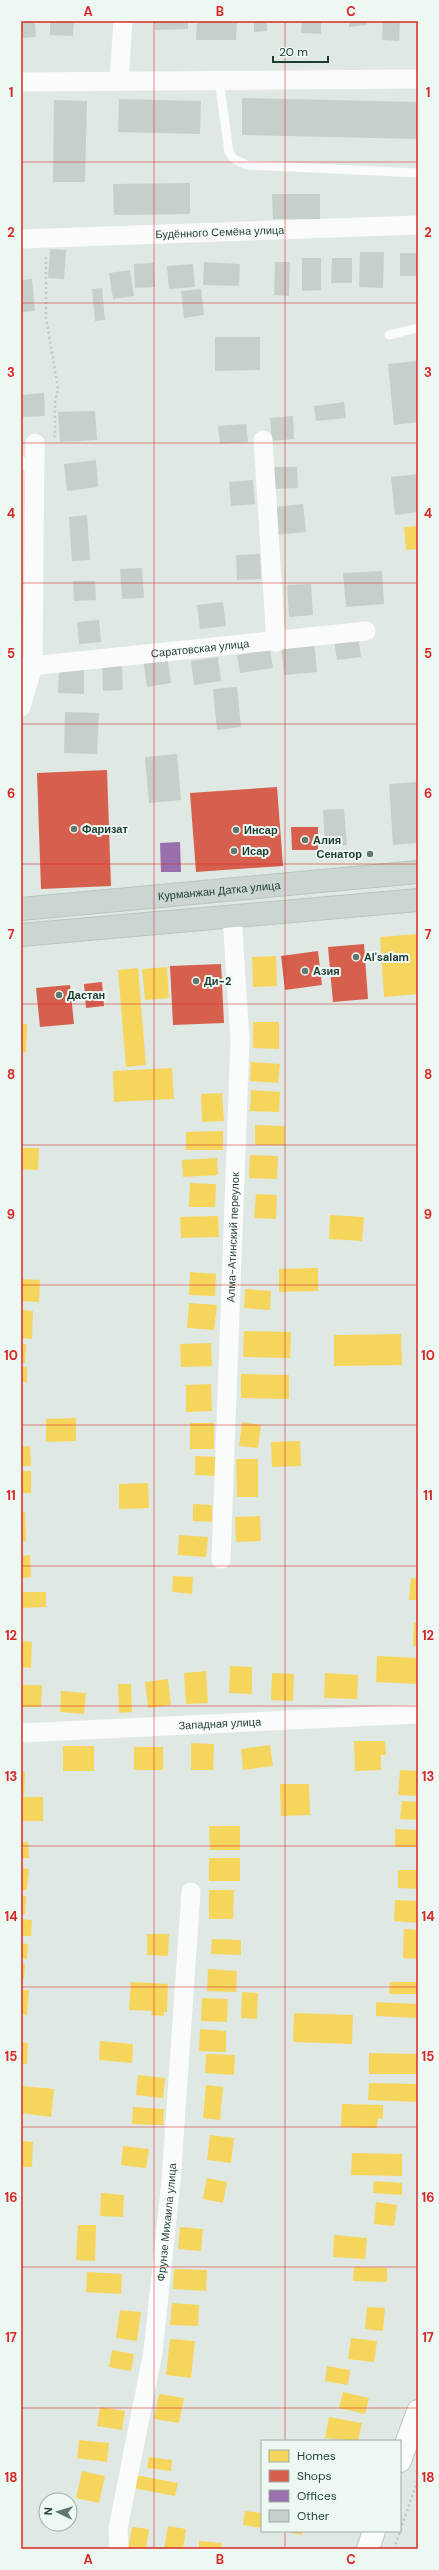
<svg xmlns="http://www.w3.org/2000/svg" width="439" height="2570" viewBox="0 0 439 2570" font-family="'DM Sans',sans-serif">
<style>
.homes{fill:#f6d55c}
.shops{fill:#d6604d}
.offices{fill:#9970ab}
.building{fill:#c7cfcb}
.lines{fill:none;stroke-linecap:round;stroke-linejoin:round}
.secondary-casing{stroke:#b9c5bf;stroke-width:24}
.primary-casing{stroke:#bac5c0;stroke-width:24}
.path{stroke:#bec9c5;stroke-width:2.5;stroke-dasharray:2 3;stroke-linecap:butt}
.lane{stroke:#fafcfb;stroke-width:9}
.street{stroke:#fafcfb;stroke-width:19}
.secondary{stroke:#fafcfb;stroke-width:22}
.primary{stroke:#cbd5d1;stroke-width:22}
.grid{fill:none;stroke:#d62828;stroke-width:1;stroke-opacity:0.55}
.poi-dot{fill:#61786f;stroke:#eef8f2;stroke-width:1.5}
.labels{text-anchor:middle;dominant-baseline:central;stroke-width:4;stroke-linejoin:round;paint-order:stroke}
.street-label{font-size:11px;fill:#1d3c30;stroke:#eef8f2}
.poi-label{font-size:11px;font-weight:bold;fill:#1d3c30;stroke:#eef8f2;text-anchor:start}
.neatline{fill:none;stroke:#d62828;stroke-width:1.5}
.grid-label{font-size:13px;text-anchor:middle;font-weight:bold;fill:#d62828}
</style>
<rect width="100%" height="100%" fill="#e0e8e4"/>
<path class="homes" d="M418 526V549L406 550 404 527Z
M418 934V994L384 997 380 937Z
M276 956 277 986 253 987 252 957Z
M167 967 169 998 145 1000 142 969Z
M138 968 146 1065 126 1067 118 970Z
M253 1022H279V1049L253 1048Z
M21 1024H27L26 1052H21Z
M251 1062 280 1064 278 1083 250 1081Z
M172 1068 174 1099 114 1102 113 1071Z
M251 1090 280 1092 279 1112 250 1111Z
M222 1093 224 1121 202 1122 201 1094Z
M255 1125 285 1126V1145H255Z
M223 1131V1150H186V1132Z
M21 1148H39L38 1170 21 1169Z
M250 1155 278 1156 277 1179 249 1178Z
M217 1158 218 1175 183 1177 182 1160Z
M190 1183 216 1184 215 1207H189Z
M256 1194 277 1195 276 1219 254 1218Z
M330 1215 364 1217 362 1241 329 1239Z
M218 1216 219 1237 181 1238 180 1217Z
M318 1268V1291L279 1292V1269Z
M190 1272 216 1274 215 1296 189 1295Z
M21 1279 40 1280 39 1302 21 1301Z
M245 1289 271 1291 270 1310 244 1308Z
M189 1303 217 1305 214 1330 187 1328Z
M21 1310 33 1311 32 1339 21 1338Z
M244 1331 291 1332 290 1358 243 1357Z
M401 1334 402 1365 334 1366V1335Z
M211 1343 212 1366 181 1367 180 1344Z
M21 1344H26L25 1363H21Z
M21 1367H27V1382H21Z
M241 1374 289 1375V1399L241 1398Z
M211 1384 212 1411 186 1412V1385Z
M76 1418V1441L46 1442V1419Z
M242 1422 261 1425 258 1448 239 1446Z
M190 1423H214V1449H190Z
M300 1441 301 1466 272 1467 271 1442Z
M30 1446 31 1466H21V1447Z
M195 1456 216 1457V1476L195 1475Z
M236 1459H258V1497H237Z
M21 1471H31V1493H21Z
M148 1483 149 1508 119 1509V1484Z
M193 1504 212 1505V1522L193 1521Z
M21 1512H25L26 1541H21Z
M260 1516 261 1541 236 1542 235 1517Z
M179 1535 208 1537 206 1557 178 1555Z
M30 1555 31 1577 21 1578V1556Z
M173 1576 193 1577 192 1594 172 1592Z
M411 1578 418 1579V1600H409Z
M21 1592H46V1607L21 1608Z
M414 1622H418V1646H413Z
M21 1641 32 1642 31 1668 21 1667Z
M377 1656 418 1658V1684L376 1682Z
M230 1666 252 1667V1694L229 1693Z
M206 1671 208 1703 186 1704 184 1673Z
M272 1673 294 1674 293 1701 271 1700Z
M325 1673 358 1675 357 1699 324 1698Z
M168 1679 171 1705 148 1708 145 1682Z
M118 1684H131L132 1712 119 1713Z
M21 1685H42L41 1707H21Z
M61 1691 86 1693 84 1714 60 1712Z
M354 1741H385L386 1755H381V1770L355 1771Z
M191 1743 214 1744 213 1770H191Z
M270 1745 273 1766 243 1770 241 1749Z
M63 1746H94V1771H63Z
M134 1747H163V1770H134Z
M400 1770 418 1771V1796L398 1795Z
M21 1772H25L24 1796H21Z
M280 1784H309L310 1815 281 1816Z
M21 1797H43V1821H21Z
M402 1801 418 1802V1820L400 1819Z
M209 1826H240V1850H210Z
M395 1829 418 1830V1847H395Z
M21 1842H28L29 1858H21Z
M209 1858H240V1881H209Z
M21 1868 29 1869 27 1890H21Z
M398 1870H418V1889L398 1888Z
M209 1890H234L233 1919H209Z
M21 1896H26L25 1914H21Z
M395 1900 418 1901V1923L394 1921Z
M21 1919 32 1920 31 1936H21Z
M404 1929 418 1930V1959L403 1958Z
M147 1934H169L168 1956 147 1955Z
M212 1939 241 1940V1955L211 1954Z
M21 1943 28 1944 27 1959 21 1958Z
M21 1964H25L24 1979 21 1978Z
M208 1969 237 1971 236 1992 207 1991Z
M131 1982 168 1984 167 2012H164V2016L151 2015 152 2011 129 2010Z
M390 1982H418V1994H389Z
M21 1990H29L27 2015 21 2014Z
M242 1992 258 1993 257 2019 241 2018Z
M202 1998 228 1999 227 2022 201 2021Z
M376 2002 416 2004V2018L376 2016Z
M294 2013 353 2015 352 2044 293 2042Z
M200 2029 226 2031V2052L199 2051Z
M100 2041 133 2044 132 2063 99 2060Z
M21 2042 28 2043 27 2064H21Z
M369 2053 418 2054V2074H369Z
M206 2054 235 2055 234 2075 205 2073Z
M138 2075 165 2078 163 2098 136 2095Z
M369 2083 418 2084V2102L368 2100Z
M206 2085 223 2087 220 2120 203 2118Z
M21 2086 54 2089 51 2117 21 2113Z
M342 2104 383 2105V2119L378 2118 377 2128 341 2127Z
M133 2107 164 2109 163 2125 132 2124Z
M210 2135 234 2138 231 2163 207 2160Z
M21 2141 33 2142 32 2167H21Z
M123 2146 149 2149 146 2168 121 2165Z
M352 2153 402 2154V2176L351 2175Z
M207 2178 227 2182 223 2203 203 2199Z
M374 2181 402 2183V2195L373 2193Z
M101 2193 124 2195 123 2217 100 2216Z
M376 2202 397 2205 394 2226 374 2224Z
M78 2225H96L95 2261 76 2260Z
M180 2227 203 2229 201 2251 178 2249Z
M334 2235 367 2238 365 2259 333 2257Z
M354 2267 387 2268V2282L353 2281Z
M174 2269 207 2270 206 2291 173 2289Z
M87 2272 122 2274 121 2294 86 2292Z
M172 2303 199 2305 198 2326 170 2325Z
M367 2307 385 2308 383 2331 365 2329Z
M120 2310 141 2312 137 2341 116 2338Z
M351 2338 377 2341 374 2362 348 2359Z
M170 2339 195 2341 191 2378 166 2375Z
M112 2350 134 2354 131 2371 109 2367Z
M327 2366 350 2370 348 2385 325 2381Z
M343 2392 369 2398 365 2414 339 2408Z
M159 2394 184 2398 179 2423 154 2419Z
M100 2407 125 2411 122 2430 97 2426Z
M329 2417 362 2423 358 2441 325 2438Z
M79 2440 109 2443 107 2462 77 2458Z
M149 2457 172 2460 171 2471 147 2468Z
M82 2471 105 2476 99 2503 76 2498Z
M135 2475 178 2483 175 2496 133 2488Z
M245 2511 262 2513V2528L243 2525Z
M168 2526 186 2529 183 2549H164Z
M132 2527 149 2529 146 2549H128Z
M283 2531H303L302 2535Z
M199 2541 222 2543 221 2549H199Z"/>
<path class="shops" d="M107 770 111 886 41 889 37 773Z
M277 787 283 866 196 872 190 793Z
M291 827H318V850H292Z
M364 944 368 999 333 1002 328 947Z
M318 951 322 985 285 990 281 956Z
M221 964 224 1023 173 1025 170 966Z
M102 982 104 1006 86 1008 84 984Z
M70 985 74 1024 40 1027 36 988Z"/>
<path class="offices" d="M180 842 181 872H161L160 843Z"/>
<path class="building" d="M21 21H35L36 37 21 38Z
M50 21H74L73 36 50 35Z
M155 21H188V29L155 30Z
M197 21H237L236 40H196Z
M254 21H267V31L254 32Z
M302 21H321V34L301 33Z
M349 21H367V25L349 27Z
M383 21H400L399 41 382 40Z
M242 98 418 102V139L242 135Z
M119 99 201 101 200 134 118 132Z
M54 100 87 101 85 182H53Z
M190 183V214L114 215 113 184Z
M272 194H320V219H273Z
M50 249 66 250 64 279 48 278Z
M360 252H384L383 288 359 287Z
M400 253H418V276H400Z
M302 258H321V290L302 291Z
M332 258H352V283H331Z
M204 262 240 264 239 286 203 285Z
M275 262H290L289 296 274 295Z
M154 263 155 287 135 288 134 264Z
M193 264 195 287 169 289 167 266Z
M130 270 134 296 113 299 109 273Z
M32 279 35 311 21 312V280Z
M102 288 105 320 95 321 92 289Z
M201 289 204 315 184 318 181 291Z
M215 337H260V370L215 371Z
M417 361 418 422 394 425 388 364Z
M44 393 45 416 23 417 22 395Z
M344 402 346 418 316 421 314 406Z
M95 411 97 440 60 442 58 412Z
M293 416 294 439 272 441 270 418Z
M246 424 248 442 220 444 218 426Z
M96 460 98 487 67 491 64 464Z
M273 467H297L298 488 273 489Z
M418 474V512L395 515 391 477Z
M253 480 255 504 231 506 229 482Z
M303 504 306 532 276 535 274 507Z
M87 515 90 560 72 561 69 517Z
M260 554 261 579 237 580 236 555Z
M142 568 144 598 122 599 120 569Z
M382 571 384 604 346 607 343 573Z
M73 581H95L96 600 74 601Z
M311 584 313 615 289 617 287 585Z
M223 602 226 626 200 629 197 605Z
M99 620 101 642 79 644 77 622Z
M358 636 361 657 337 660 334 639Z
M314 642 317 672 284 675 281 646Z
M270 650 273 668 240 673 237 655Z
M167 655 171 683 147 687 143 658Z
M218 657 221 681 194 685 191 661Z
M102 665H122L123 690 103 691Z
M59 669 84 670V694L58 693Z
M237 687 241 727 217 730 213 689Z
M65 712 99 713 97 754 64 753Z
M177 754 181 800 149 803 145 757Z
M418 782V843L393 845 389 784Z
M344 809 347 845 325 846 323 810Z"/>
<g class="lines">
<g class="secondary-casing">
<path id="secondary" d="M400 2461 418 2411
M368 2549 374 2531"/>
</g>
<g class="primary-casing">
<g id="primary">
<path id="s6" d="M21 909 418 872"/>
<path d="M21 935 418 900"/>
</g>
</g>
<path class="path" d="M46 257V318L58 389 55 402V436L51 438
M394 2549 418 2479"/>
<path class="lane" d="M219 80 229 152 234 159 247 165 418 173
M389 335 418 328
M21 460 33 474"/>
<g class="street">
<path d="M119 81 123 21"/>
<path d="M21 82 418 79"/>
<path id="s1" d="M21 239 418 225"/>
<path d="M263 440 276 642"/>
<path id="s2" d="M21 667 366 631"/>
<path d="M21 707 33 666 35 443"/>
<path id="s3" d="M221 1559 240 1040 232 916"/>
<path id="s4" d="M21 1733 418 1714"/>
<path id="s5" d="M119 2549 118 2528 153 2352 171 2181 191 1892"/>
</g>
<use href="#secondary" class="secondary"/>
<use href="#primary" class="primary"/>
</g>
<path class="grid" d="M154 21V2549M285 21V2441M21 162H418M21 303H418M21 443H418M21 583H418M21 724H418M21 864H418M21 1004H418M21 1145H418M21 1285H418M21 1425H418M21 1566H418M21 1706H418M21 1846H418M21 1987H418M21 2127H418M21 2267H418M21 2408H418M285 2531V2549"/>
<g class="poi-dot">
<circle cx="74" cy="829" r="4"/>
<circle cx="236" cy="830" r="4"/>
<circle cx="305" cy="840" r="4"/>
<circle cx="234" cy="851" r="4"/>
<circle cx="370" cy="854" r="4"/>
<circle cx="356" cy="957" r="4"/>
<circle cx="305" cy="971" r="4"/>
<circle cx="196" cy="981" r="4"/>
<circle cx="59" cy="995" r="4"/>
</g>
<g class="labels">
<g class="street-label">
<text stroke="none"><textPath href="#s1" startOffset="199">Будённого Семёна улица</textPath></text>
<text stroke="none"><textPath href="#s2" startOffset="180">Саратовская улица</textPath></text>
<text stroke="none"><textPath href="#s6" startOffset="199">Курманжан Датка улица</textPath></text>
<text stroke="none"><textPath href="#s3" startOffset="322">Алма-Атинский переулок</textPath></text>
<text stroke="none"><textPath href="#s4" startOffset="199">Западная улица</textPath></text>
<text stroke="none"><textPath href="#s5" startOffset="331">Фрунзе Михаила улица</textPath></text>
</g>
<g class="poi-label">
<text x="82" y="829">Фаризат</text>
<text x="244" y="830">Инсар</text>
<text x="313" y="840">Алия</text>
<text x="242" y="851">Исар</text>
<text x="362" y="854" text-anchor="end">Сенатор</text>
<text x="364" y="957">Al'salam</text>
<text x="313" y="971">Азия</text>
<text x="204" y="981">Ди-2</text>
<text x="67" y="995">Дастан</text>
</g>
</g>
<rect width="439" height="2570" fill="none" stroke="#eef8f2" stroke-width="44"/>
<rect x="261" y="2440" width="140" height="92" fill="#eef8f2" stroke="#9aada4"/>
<rect x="269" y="2450" width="20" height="12" fill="#f6d55c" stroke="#9aada4"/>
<text x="297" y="2460" font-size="12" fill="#1d3c30">Homes</text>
<rect x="269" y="2470" width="20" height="12" fill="#d6604d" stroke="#9aada4"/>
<text x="297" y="2480" font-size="12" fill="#1d3c30">Shops</text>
<rect x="269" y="2490" width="20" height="12" fill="#9970ab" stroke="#9aada4"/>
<text x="297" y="2500" font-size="12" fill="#1d3c30">Offices</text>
<rect x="269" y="2510" width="20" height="12" fill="#c7cfcb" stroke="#9aada4"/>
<text x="297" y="2520" font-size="12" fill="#1d3c30">Other</text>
<g transform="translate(58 2512) rotate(274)"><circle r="19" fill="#eef8f2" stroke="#9aada4"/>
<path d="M0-3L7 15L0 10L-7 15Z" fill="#61786f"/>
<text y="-6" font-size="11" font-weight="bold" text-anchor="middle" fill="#1d3c30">N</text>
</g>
<path d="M273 56v6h55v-6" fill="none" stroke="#1d3c30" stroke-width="2"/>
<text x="279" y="56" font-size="12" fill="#1d3c30" stroke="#eef8f2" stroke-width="3" paint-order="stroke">20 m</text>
<rect x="22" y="22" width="395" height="2526" class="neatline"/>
<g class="grid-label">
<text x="88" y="16">A</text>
<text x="220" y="16">B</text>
<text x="351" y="16">C</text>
<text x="11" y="97">1</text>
<text x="428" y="97">1</text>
<text x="11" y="237">2</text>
<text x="428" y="237">2</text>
<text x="11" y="377">3</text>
<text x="428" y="377">3</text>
<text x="11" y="518">4</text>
<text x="428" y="518">4</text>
<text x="11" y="658">5</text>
<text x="428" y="658">5</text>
<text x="11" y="798">6</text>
<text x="428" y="798">6</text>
<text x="11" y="939">7</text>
<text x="428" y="939">7</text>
<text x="11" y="1079">8</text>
<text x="428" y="1079">8</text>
<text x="11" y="1219">9</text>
<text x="428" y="1219">9</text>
<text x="11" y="1360">10</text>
<text x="428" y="1360">10</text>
<text x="11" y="1500">11</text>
<text x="428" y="1500">11</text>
<text x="11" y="1640">12</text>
<text x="428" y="1640">12</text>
<text x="11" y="1781">13</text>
<text x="428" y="1781">13</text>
<text x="11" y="1921">14</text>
<text x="428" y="1921">14</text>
<text x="11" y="2061">15</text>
<text x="428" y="2061">15</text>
<text x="11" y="2202">16</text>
<text x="428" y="2202">16</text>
<text x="11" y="2342">17</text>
<text x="428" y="2342">17</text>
<text x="11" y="2482">18</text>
<text x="428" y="2482">18</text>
<text x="88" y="2564">A</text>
<text x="220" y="2564">B</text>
<text x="351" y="2564">C</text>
</g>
</svg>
